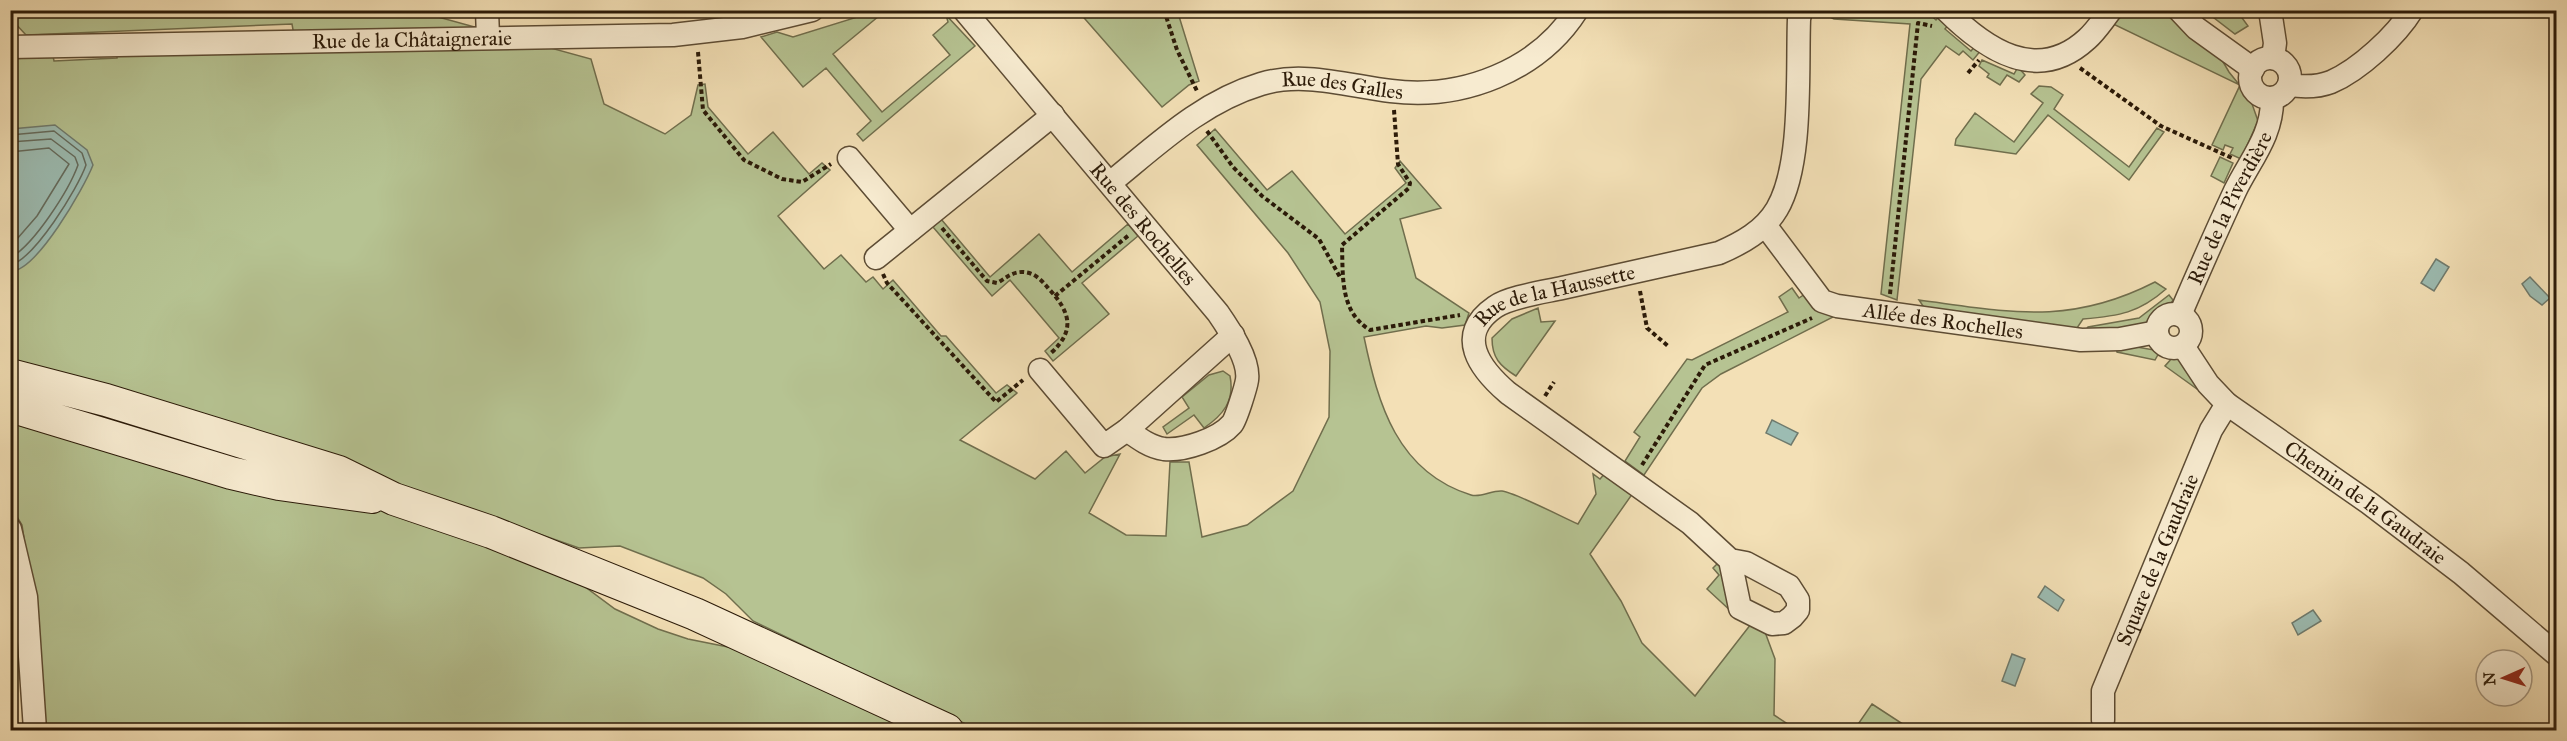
<svg xmlns="http://www.w3.org/2000/svg" width="2567" height="741" viewBox="0 0 2567 741" font-family="'IM FELL Great Primer',serif">
<style>
.green{fill:#b6c392;stroke:#706e4d;stroke-width:1.5}
.water{fill:#9cbcb2;stroke:#6f7b6e;stroke-width:1.5}
.lines{fill:none;stroke-linecap:round;stroke-linejoin:round}
.shore{stroke:#646b5d;stroke-width:1.5}
.minor-casing{stroke:#5d4c34;stroke-width:25}
.secondary-casing{stroke:#2b1a08;stroke-width:34}
.path{stroke:#2b1a08;stroke-width:4;stroke-dasharray:4.5 3;stroke-linecap:butt}
.minor{stroke:#f7ebd0;stroke-width:22}
.secondary{stroke:#f7ebd0;stroke-width:32}
.labels{text-anchor:middle;dominant-baseline:central;stroke-width:6;stroke-linejoin:round;paint-order:stroke}
.street-label{font-size:21px;fill:#2b1a08;stroke:#f7ebd0}
</style>
<rect width="100%" height="100%" fill="#f3e0b6"/>
<filter id="stains"><feTurbulence type="fractalNoise" baseFrequency=".00333" numOctaves="4"/><feColorMatrix values="0 0 0 0 .2 0 0 0 0 .09 0 0 0 0 .02 0 0 0 .5 -.17"/></filter>
<radialGradient id="worn" r=".72"><stop offset=".6" stop-color="#630" stop-opacity="0"/><stop offset="1" stop-color="#630" stop-opacity=".3"/></radialGradient>
<path class="green" d="M318 10 316 15H431L591 59 604 104 665 134 691 115 698 85 705 84 708 107 748 154 773 132 809 174 822 163 830 170 778 216 824 269 841 255 866 282 873 277 883 289 893 280 941 336H946L996 393 1007 385 1017 393 960 440 1035 479 1066 451 1085 473 1105 457 1120 454 1089 513 1126 535 1166 536 1170 462H1189L1202 537 1247 525 1293 491 1329 417 1330 351 1320 302 1288 253 1197 145 1215 129 1267 190 1292 171 1345 234 1406 183 1395 168 1400 161 1441 208 1400 219 1416 278 1469 313 1465 325 1442 328 1426 326 1364 337C1378 404 1397 472 1471 495 1481 498 1492 490 1502 491 1514 492 1564 518 1578 524L1596 494 1593 474 1600 479 1606 472 1633 493 1590 554 1621 601 1642 643 1695 696 1751 624 1765 632 1775 659 1774 715 1797 730H978L753 621 726 594 703 578 620 546 579 548 361 471 11 369V59L53 56 54 61 117 58V54L297 52 292 24 26 35 13 21 15 11Z
M1815 10 1926 11 1936 20 1940 15 1950 23 1945 29 1971 51 1976 45 1982 49 1973 60 1963 51 1959 55 1946 46 1921 79 1897 300 1881 294 1910 24 1834 19Z
M866 11H885L833 54 882 112 950 55 933 35 948 22 946 15 975 46 863 141 857 134 871 121 826 68 803 87 761 37 777 32 793 37 864 15Z
M1078 11H1186L1178 13 1199 81 1189 85 1162 107Z
M2116 11H2166L2222 60 2229 72 2250 98 2258 121 2241 159 2230 154 2233 148 2225 145 2223 150 2212 145 2240 85 2109 22Z
M2205 11H2237L2248 26 2235 34Z
M1982 60 2014 74 2018 67 2025 75 2019 82 2007 75 2000 85 1987 77 1989 74 1979 66Z
M2039 86 2051 87 2063 95 2054 109 2129 167 2157 128 2164 132 2129 180 2048 115 2016 154 1955 145 1956 139 1975 113 2014 142 2043 103 2031 94Z
M2220 157 2233 163 2224 183 2211 176Z
M941 219 990 277 1039 234 1072 272 1128 224 1138 236 1082 283 1109 314 1053 361 1045 351 1059 338 1010 280 992 296 933 227Z
M2155 282 2166 289C2139 313 2119 316 2083 319L2075 331 1925 309 1919 300C2010 312 2069 326 2155 282Z
M1792 288 1799 298 1805 294 1818 311 1835 316 1721 374 1702 388 1644 475 1625 461 1640 437 1634 432 1687 359 1692 360 1788 312 1779 297Z
M2169 295 2173 300C2155 332 2116 329 2085 331L2088 327 2139 318Z
M1538 308 1541 322 1555 321 1516 376C1500 366 1492 358 1492 338L1512 319Z
M2131 346 2160 351 2155 360 2117 352 2116 347Z
M2173 357 2183 362 2198 384 2197 389 2165 366Z
M1223 371 1230 376C1235 401 1223 415 1204 428L1194 415 1167 434 1163 427 1189 408 1182 397 1209 375Z
M11 411 383 510 569 575 615 609 658 629 688 639 753 652 922 730H42L32 591 22 525 11 507V478L13 476 11 473Z
M1720 561 1733 613 1707 589 1719 575 1713 568Z
M1872 704 1912 730H1854Z"/>
<path class="water" d="M55 125 87 150 93 165C84 188 36 272 11 271V129Z
M2436 259 2449 267 2434 291 2421 283Z
M2530 277 2550 298 2542 305 2530 296 2522 284Z
M1772 420 1798 433 1791 445 1766 433Z
M2045 586 2064 600 2058 611 2038 597Z
M2313 610 2321 621 2298 635 2292 623Z
M2012 654 2025 659 2015 686 2002 681Z"/>
<g class="lines">
<path class="shore" d="M10 135 54 131 82 153 86 165C78 188 34 260 10 265
M10 142 51 139 75 157 78 165C69 190 34 245 10 258
M10 152 49 148 69 164 37 216 10 247"/>
<g class="minor-casing">
<g id="minor">
<path d="M487 10 488 37"/>
<path id="s1" d="M964 10 1218 313C1229 329 1250 360 1247 380 1246 387 1236 419 1232 424 1219 439 1184 451 1164 449 1150 447 1138 438 1127 430"/>
<path d="M1946 10C1985 49 2037 85 2087 39 2096 31 2103 20 2111 10"/>
<path d="M2179 10 2196 28 2253 69"/>
<path d="M2270 10 2275 43 2273 58"/>
<path id="s2" d="M10 47 673 35 742 27 812 10"/>
<circle cx="2270" cy="78" r="20"/>
<path d="M2289 85C2302 87 2318 87 2331 82 2359 70 2396 36 2412 10"/>
<path d="M849 158 910 230"/>
<path id="s3" d="M1110 183C1157 145 1201 102 1261 84 1303 71 1349 86 1391 91 1462 100 1538 71 1577 10"/>
<path id="s4" d="M1765 225 1822 301 1837 306 2081 340 2120 339 2157 332"/>
<path d="M876 258 1053 115"/>
<circle cx="2174" cy="331" r="17"/>
<path id="s5" d="M2180 315C2198 273 2216 232 2235 191 2250 160 2273 135 2272 98"/>
<path id="s6" d="M2183 346 2208 384 2227 404 2369 503 2461 573 2556 654"/>
<path d="M1040 370 1104 446 1127 430 1233 335"/>
<path d="M10 529 26 597 35 730"/>
<path id="s7" d="M1730 560 1740 608 1772 624 1784 623 1792 617 1798 610V600L1789 586 1746 563 1730 560 1690 523 1508 393C1480 369 1454 335 1495 307 1509 297 1544 292 1562 288 1614 276 1667 265 1719 253 1742 243 1764 231 1777 209 1803 165 1797 72 1799 19L1801 10"/>
<path id="s8" d="M2103 720V691L2211 430 2227 404"/>
</g>
</g>
<g class="secondary-casing">
<path id="secondary" d="M10 375 106 400 339 472 394 499 491 532 695 614 947 730
M10 406 231 473 279 484 372 497"/>
</g>
<path class="path" d="M1164 10 1177 50 1197 91
M698 52 703 110 744 160 782 179 802 182 831 164
M2080 68 2161 126 2232 158
M1968 73 1979 60
M1394 110 1398 164 1410 183 1409 188 1342 245C1343 277 1340 312 1370 330L1460 315
M1207 131 1233 167 1262 196 1319 239 1341 279
M942 228 987 281 997 283C1006 278 1012 272 1022 272 1035 272 1042 281 1049 289 1070 312 1076 330 1051 353
M883 274 887 283 996 402 1023 380
M1640 291 1647 328 1668 346
M1890 294 1918 23 1932 26
M1055 296 1129 235
M1545 396 1554 382
M1642 465 1705 365 1812 318"/>
<use href="#minor" class="minor"/>
<use href="#secondary" class="secondary"/>
</g>
<g class="labels">
<g class="street-label">
<text stroke="none"><textPath href="#s2" startOffset="402">Rue de la Châtaigneraie</textPath></text>
<text stroke="none"><textPath href="#s3" startOffset="264">Rue des Galles</textPath></text>
<text stroke="none"><textPath href="#s5" startOffset="118">Rue de la Piverdière</textPath></text>
<text stroke="none"><textPath href="#s1" startOffset="279">Rue des Rochelles</textPath></text>
<text stroke="none"><textPath href="#s7" startOffset="652">Rue de la Haussette</textPath></text>
<text stroke="none"><textPath href="#s4" startOffset="218">Allée des Rochelles</textPath></text>
<text stroke="none"><textPath href="#s6" startOffset="243">Chemin de la Gaudraie</textPath></text>
<text stroke="none"><textPath href="#s8" startOffset="171">Square de la Gaudraie</textPath></text>
</g>
</g>
<rect width="2567" height="741" fill="none" stroke="#f3e0b6" stroke-width="36"/>
<rect x="12" y="12" width="2543" height="717" fill="none" stroke="#2b1a08" stroke-width="3"/>
<rect x="18" y="18" width="2531" height="705" fill="none" stroke="#2b1a08" stroke-width="1.5"/>
<g transform="translate(2504 678) rotate(267)"><circle r="28" fill="#f7ebd0" stroke="#a59780" stroke-width="1.5"/>
<path d="M0-4.5L10 22L0 15L-10 22Z" fill="#8f2418"/>
<text y="-9" font-size="16" font-weight="bold" text-anchor="middle" fill="#2b1a08">N</text>
</g>
<rect width="100%" height="100%" filter="url(#stains)"/>
<rect width="100%" height="100%" fill="url(#worn)"/>
</svg>
